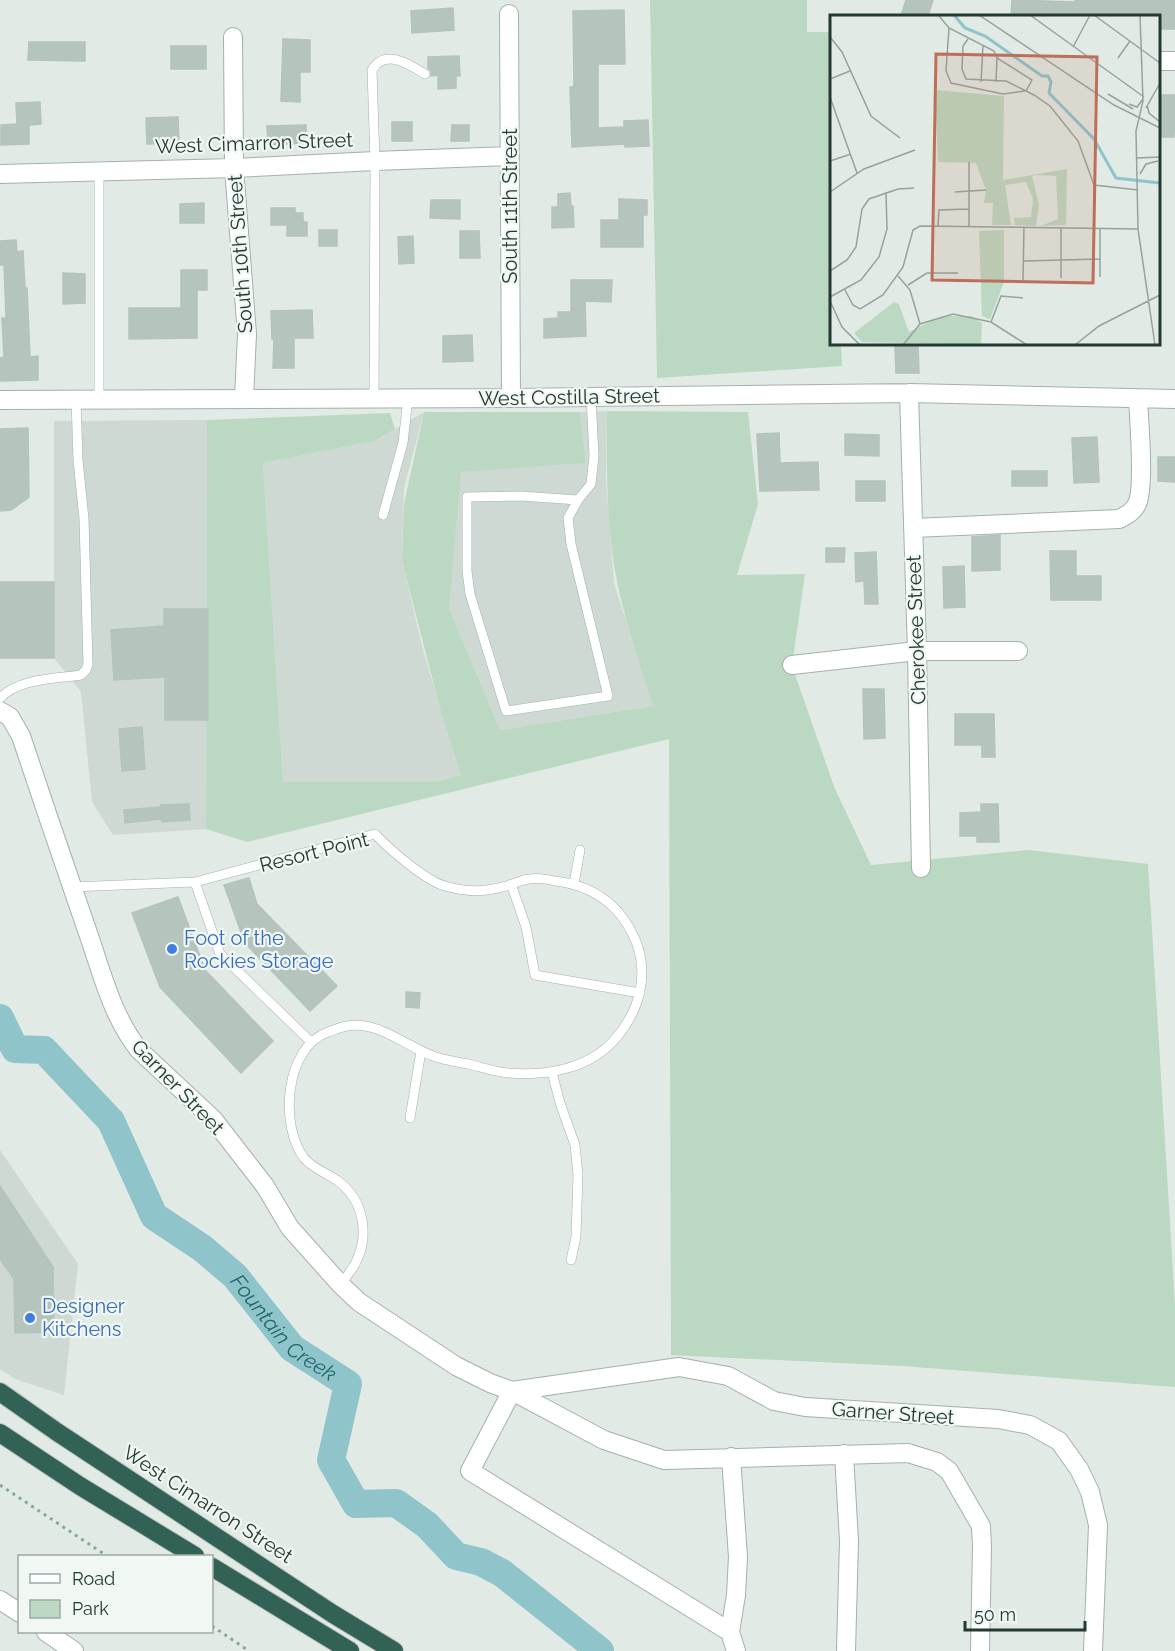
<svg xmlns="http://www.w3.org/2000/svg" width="1175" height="1651" viewBox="0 0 1175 1651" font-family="Raleway,sans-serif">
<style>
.built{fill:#cfd9d4}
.green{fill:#bbd9c2}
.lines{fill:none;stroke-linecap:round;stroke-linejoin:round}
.river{stroke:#8ec4ca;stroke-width:28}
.building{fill:#b6c4be;stroke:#b4c3bc;stroke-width:1.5}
.lane-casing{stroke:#a4b1ab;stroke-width:10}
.street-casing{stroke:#a4b1ab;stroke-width:20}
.highway-casing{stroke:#bdc4c1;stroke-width:20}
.path{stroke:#84aa9c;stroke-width:3;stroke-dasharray:3 4.5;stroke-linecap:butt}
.lane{stroke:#fff;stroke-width:9}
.street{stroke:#fff;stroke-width:18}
.highway{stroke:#326255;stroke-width:18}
.shop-dot{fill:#3f7fe0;stroke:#f1f7f3;stroke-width:2}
.labels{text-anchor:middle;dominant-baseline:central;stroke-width:4.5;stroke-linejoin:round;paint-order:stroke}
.street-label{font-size:20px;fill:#233931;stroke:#f1f7f3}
.shop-label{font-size:20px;fill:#366cbe;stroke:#f1f7f3;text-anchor:start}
.water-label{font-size:21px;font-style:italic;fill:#23676e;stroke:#f1f7f3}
.inset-river{fill:none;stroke:#8ec4ca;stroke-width:3}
.inset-road{fill:none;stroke:#95a39d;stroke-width:1.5}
.view{fill:#bd6f5a;fill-opacity:0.15;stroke:#bd6f5a;stroke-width:3}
.inset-edge{fill:none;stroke:#233931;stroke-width:3}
</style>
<rect width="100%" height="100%" fill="#e1eae5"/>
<path class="built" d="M607 411 606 480 614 583 653 706 500 730 449 608 447 573 461 471 586 463 580 412Z
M424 412 404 488 402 561 423 650 461 775 434 782 283 783 263 463 375 441Z
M207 420 206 829 113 835 92 802 81 692 54 658V421Z
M0 1150 78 1264 64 1395 15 1379 0 1369Z"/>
<path class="green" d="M650 0H807V32H830L832 344H841L842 366 657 378Z
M607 411 748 412 758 504 737 575 805 574 792 666 835 789 871 865 1029 850 1148 864 1175 1305V1387L902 1366 671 1355 669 739 247 842 206 829 207 420 390 413 395 429 375 441 263 463 283 782H434L461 775 440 708 402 561 404 504 424 412H580L586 463 461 472 449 608 500 730 653 706C637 656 618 602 612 550 606 504 607 457 607 411Z"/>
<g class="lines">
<path class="river" id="s1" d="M0 1018 15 1049 44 1050 111 1121 154 1216 202 1248 235 1276 292 1348 348 1384 331 1460 356 1504 396 1503 427 1525 456 1556 481 1562 502 1573 600 1651"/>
</g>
<path class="building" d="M906 0H933L928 16H901Z
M1012 0 1075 2V0H1175V29H1158V16H1011Z
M453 8 454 30 412 33 411 11Z
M624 10 625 64H598V128L624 127V121L648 120 649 146 625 147V144L572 147 570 87H574L573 11Z
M283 39 310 40V72H300V102L281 101Z
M29 42H85V61L28 60Z
M171 46H206V69H171Z
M459 56 460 76H456V88L438 89V75L431 76V71L428 68V57Z
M1158 95H1175L1174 137H1158Z
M40 102 41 124 29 125V144L1 145V125L17 124 16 103Z
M178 117 179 143 147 144 146 118Z
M392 122H412V141H392Z
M306 125V143L268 145 267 126Z
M452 125H469V141H451Z
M570 193 571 206H573L574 227 552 228V207H558V194Z
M619 199 647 200V215H643V247H601V220H619Z
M431 200H460V219L430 218Z
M204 203V223H180V204Z
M271 208H295V213H303V222H307V236H287V225H271Z
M319 230H337V246H319Z
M460 231H479L480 258H460Z
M413 236 414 263 399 264 398 237Z
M16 240 17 252 23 251 25 288H27L30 357 38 356V380L0 381V358L4 357 2 318H6L4 265H0V241Z
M181 270H207V290H197V338L129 339V308H181Z
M63 273 85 274V303L63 304Z
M571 280H612L611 302 585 301 586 336 544 338V319L558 318V312H571Z
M312 310 313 338H294V368H273L274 339H272L271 311Z
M472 335 473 361 443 362V336Z
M918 345 919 373H896L895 346Z
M28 428 29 497 11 510 0 511V429Z
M779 433 780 463 818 462 819 490 760 491 757 434Z
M845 434 879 435V456L845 455Z
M1097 437 1099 482 1074 483 1072 438Z
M1158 457H1175V482L1158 481Z
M1012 471H1047V486H1012Z
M856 481H885V501H856Z
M1000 535V570L972 571V537Z
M826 548H845L844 562H826Z
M1050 551H1076V576H1101V600H1051Z
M876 552 878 604H865L864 581 856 582 855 553Z
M964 566 965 607 944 608 943 567Z
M0 582H54V658H0Z
M164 609H208V720H165V677L114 680 111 630 164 626Z
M863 689H884L885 738 864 739Z
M955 714H994L995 757H982V745H955Z
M142 727 145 769 122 771 119 729Z
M189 804 190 820 162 822 161 819 125 823 124 810 161 807V805Z
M981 804H998L999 842H977V836H960V813L981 812Z
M249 878 257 904 337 986 310 1011 245 943 224 885Z
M178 897 205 970 273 1041 241 1073 160 987 132 913Z
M406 992 420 993 419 1008 406 1007Z
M0 1186 53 1267 54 1332 15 1333 14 1279 0 1259Z"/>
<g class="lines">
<g class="lane-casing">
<path id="lane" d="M99 171V399
M374 398 375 161 372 70C385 48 409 64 425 74
M578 500 521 496 467 497V571L470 594 506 711 608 696 571 544 568 518 578 500 591 484 594 456 591 397
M383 515 403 443 408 398
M0 698C20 678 55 679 81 675L86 670 88 664 84 519 78 460 76 399
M195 882 220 954 311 1042
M511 884 526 927 535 975 640 993
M574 884 580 850
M71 887 195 882 375 834C389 849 426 881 445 886 470 893 485 892 510 885 516 883 523 879 530 879 538 878 547 879 555 881 597 886 624 908 638 947 648 980 638 1012 616 1038 590 1069 547 1076 508 1073 495 1072 481 1067 468 1064 457 1062 444 1060 433 1056 405 1046 380 1021 347 1026 341 1027 334 1030 328 1032 285 1047 279 1125 304 1158 313 1169 327 1173 338 1181 364 1200 370 1236 355 1264 351 1271 345 1278 341 1285
M552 1072 560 1103 575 1145 578 1175 576 1237 571 1260
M410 1118 421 1051"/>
</g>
<g class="street-casing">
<path id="street" d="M509 14 511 398
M233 37 234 168 247 334 244 398
M1158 61H1175
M0 174 234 168 375 161 510 156
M909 393 917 651 921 868
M0 400 511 398 909 393 1175 399
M913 528 1119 519C1127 515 1133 512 1137 504 1145 488 1139 420 1138 399
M792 665 917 651H1018
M0 711 10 717 21 736C43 802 65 867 88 933 102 973 112 1016 139 1050L213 1119 265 1186 290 1228 341 1285 359 1302 456 1366 490 1383 512 1391 604 1440 664 1460 908 1453 937 1462 949 1471 981 1526 982 1546 980 1651
M512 1391 679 1367 728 1376 774 1401 805 1407 998 1419 1030 1425 1059 1441 1079 1469 1090 1492 1098 1525 1093 1651
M512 1391 470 1471 730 1632 736 1651
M844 1454 849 1541 846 1651
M0 1600 20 1613
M46 1632 74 1651
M730 1632 736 1595 738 1557 731 1457"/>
</g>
<g class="highway-casing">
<path id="highway" d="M0 1392 57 1432 333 1614 394 1651
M0 1433 80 1486 195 1556
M212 1567 350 1651"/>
</g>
<path class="path" d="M0 1485 107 1556
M212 1626 249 1651"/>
<use href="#lane" class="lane"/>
<use href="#street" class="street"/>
<use href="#highway" class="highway"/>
</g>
<g class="shop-dot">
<circle cx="172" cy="949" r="6"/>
<circle cx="30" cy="1318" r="6"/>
</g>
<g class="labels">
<g class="street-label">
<text transform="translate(254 143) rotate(-2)">West Cimarron Street</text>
<text transform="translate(510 206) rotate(-90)">South 11th Street</text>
<text transform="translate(240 254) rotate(-94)">South 10th Street</text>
<text transform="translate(569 397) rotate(-1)">West Costilla Street</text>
<text transform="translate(916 630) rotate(-92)">Cherokee Street</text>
<text transform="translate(314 852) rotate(-14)">Resort Point</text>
<text transform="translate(178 1087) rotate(46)">Garner Street</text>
<text transform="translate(893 1413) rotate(4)">Garner Street</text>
<text transform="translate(208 1504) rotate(33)">West Cimarron Street</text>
</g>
<g class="shop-label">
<text x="184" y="938">Foot of the<tspan x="184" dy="23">Rockies Storage</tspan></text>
<text x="42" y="1306">Designer<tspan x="42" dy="23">Kitchens</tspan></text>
</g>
<g class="water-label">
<text stroke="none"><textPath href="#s1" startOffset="438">Fountain Creek</textPath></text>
</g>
</g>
<g transform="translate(830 15)">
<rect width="330" height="330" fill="#e1eae5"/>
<path d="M105 75 174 81 173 165 237 154 236 210 211 211 228 204 226 161 206 160 202 161 209 190 206 211 185 210 184 203 201 202 203 184 196 167 175 170 181 210H162L163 188H154L156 175 146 148 108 147ZM174 215V267L160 304 152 301 149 216ZM64 287 69 289 79 317 112 301H142L152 308 151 330 32 327 24 318Z" fill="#bbd9c2"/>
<path class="inset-river" d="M124 0 135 13 155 21 212 61H218L221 67 219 78 264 124 286 163 330 168"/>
<path class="inset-road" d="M149 0 284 90 330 113M200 0 314 82M264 0 330 48M310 0 313 86 306 116 308 214 325 330M109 1 119 13 164 36 167 43 202 65 196 76M119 13 116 56 121 68 173 79 195 76M0 22 12 37 41 101 70 123M138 24 133 31 132 54 136 64 176 66 204 80 220 91 248 126 264 170 308 175M243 32 260 0M288 43 300 26M0 64 20 56M151 67 153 31M166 67 167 43M278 79 303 94M0 82 27 158M299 89 307 92 313 84M317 90 319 98 330 107M316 93 330 68M307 143 330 142M0 146 21 139M139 147V212M310 159 316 149 328 146M0 177 34 154 85 135M125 177 156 175M108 211 109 195 139 194M231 213V263M270 213V262M194 246 270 244M0 256 17 245 26 232 32 194 39 184 68 174 84 173M68 261 80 275 90 309M193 265 194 212M78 270 97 258H128M15 275 23 290 30 294 53 280 73 252 83 215 90 211 308 214M0 282 31 265 49 242 57 214 56 177M0 286 12 312 30 330M161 307 171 281 193 283M73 330 90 309 123 299 161 307 197 330M245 330 269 311 330 280"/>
<path class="view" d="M106 39 267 42 263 268 102 265Z"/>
<rect width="330" height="330" class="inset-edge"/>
</g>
<rect x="18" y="1555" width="195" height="78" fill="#f1f7f3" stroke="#9faba5" stroke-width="1.5"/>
<rect x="30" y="1574" width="30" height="9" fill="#ffffff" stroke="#9faba5" stroke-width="1.5"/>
<text x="72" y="1585" font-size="18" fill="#233931">Road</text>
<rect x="30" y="1600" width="30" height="18" fill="#bbd9c2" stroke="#9faba5" stroke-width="1.5"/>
<text x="72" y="1615" font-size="18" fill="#233931">Park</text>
<path d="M965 1621v9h120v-9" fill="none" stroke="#233931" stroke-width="3"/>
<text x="974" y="1621" font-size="18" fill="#233931" stroke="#f1f7f3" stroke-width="4.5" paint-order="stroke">50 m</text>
</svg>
